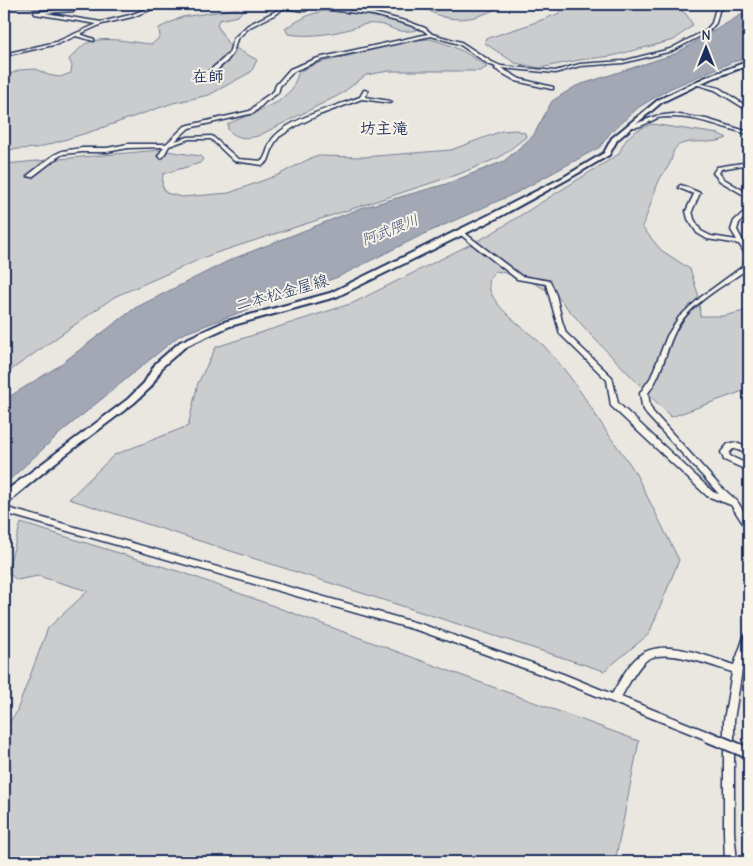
<svg xmlns="http://www.w3.org/2000/svg" width="753" height="866" viewBox="0 0 753 866" font-family="'Comic Neue','Klee One',sans-serif">
<style>
.green{fill:#cbcccd;stroke:#737e96}
.water{fill:#a3a8b4;stroke:#6d7892}
.lines{fill:none;stroke-linecap:round;stroke-linejoin:round}
.minor-casing{stroke:#1b2f5e;stroke-width:3}
.major-casing{stroke:#1b2f5e;stroke-width:4}
.minor{fill:#f7f3e8;fill-rule:evenodd}
.major{fill:#f7f3e8;fill-rule:evenodd}
.minor-bridge-casing{stroke:#1b2f5e;stroke-width:14;stroke-linecap:butt}
.minor-bridge{stroke:#f7f3e8;stroke-width:10}
.labels{text-anchor:middle;dominant-baseline:central;stroke-width:4;stroke-linejoin:round;paint-order:stroke}
.far-water-label{font-size:15px;font-style:italic;fill:#445378;stroke:#f7f3e8}
.far-quarter-label{font-size:16px;font-weight:bold;fill:#1b2f5e;stroke:#f7f3e8}
.street-label{font-size:16px;fill:#1b2f5e;stroke:#f7f3e8}
</style>
<rect width="100%" height="100%" fill="#eae7e0"/>
<filter id="ink" filterUnits="userSpaceOnUse"><feTurbulence type="fractalNoise" baseFrequency=".02" numOctaves="2"/><feDisplacementMap in="SourceGraphic" scale="10" xChannelSelector="R" yChannelSelector="G"/><feConvolveMatrix kernelMatrix="1 2 1 2 8 2 1 2 1" color-interpolation-filters="sRGB"/></filter>
<g filter="url(#ink)">
<path class="green" d="M4 4H72C50 14 26 4 4 9Z
M432 4H504C482 18 456 25 431 12L427 7Z
M560 4H672L686 14 693 25 674 40 612 56 579 60 540 68 515 63 486 44 485 39 528 25 560 13Z
M235 9 243 10 238 16 219 20 217 25 228 44 257 60 251 72 209 95 173 103 90 132 37 148 4 150V77L19 70 36 69 48 75 60 77 71 73 72 66 69 59C75 54 81 46 87 43 108 35 130 43 152 44L160 37 159 28 182 17Z
M324 11C356 12 384 18 415 27L417 30C392 35 394 25 376 24 365 22 356 28 346 30 326 35 307 37 288 34L285 28 309 15Z
M430 39C453 45 468 53 487 67L480 71H389L366 75 341 94 258 136C245 139 238 139 228 130V124L278 102 292 89 299 72 315 64 413 40Z
M652 124 719 134 727 138C714 145 696 139 681 144 671 148 674 155 670 163 667 170 661 175 658 183 652 197 649 212 642 227L661 250 690 269 699 297 700 316H723L749 310V391L746 390 671 417 590 334 557 296 523 277 496 271C469 293 529 331 543 345 568 371 587 401 606 431 617 447 630 462 638 478 652 505 665 533 679 560L649 634 604 671 69 499 114 455 188 426 198 383 216 347 353 303 489 235 619 154C626 135 634 131 652 124Z
M516 130 525 133 526 137 500 157 459 174 210 255 114 297 4 375V164L160 150 200 156 203 159 200 163 163 174 162 185 166 193 182 197 229 193 278 175 315 156 363 157 451 150 502 131Z
M21 523 187 574 639 741 615 862H4V729L16 713 48 628 88 591 38 576 17 580 7 572Z"/>
<path class="water" d="M749 10V58L732 62 669 89 639 107 610 133 600 147 516 193 424 234 338 277 273 300 180 335 59 434 4 485V400L57 367 135 308 230 260 361 208 446 184 504 161 533 136 552 101 576 86 675 54Z"/>
<g class="lines">
<g class="minor-casing">
<path id="minor" d="M160 4H165L132 17 102 24 80 34 94 39V41L76 36 58 44 4 56V54L56 42 97 24 35 14 34 12 73 9 74 11 45 13 101 22 130 15Z
M283 4H287L285 6 307 10 305 11 283 8 278 13 250 27 237 39 233 53 227 61 204 81H200V79L223 59 229 53 234 38 248 25 276 11Z
M312 4C326 3 342 12 357 11 364 10 371 4 380 4L362 11 374 13 409 22 425 28 432 34 461 42 492 62 501 66 555 71 580 64 623 61 670 49 706 30 712 23 715 11 722 4H726L719 11 716 23 708 32 672 51 623 63 580 66 555 73 501 68 520 79 553 87V89H551L516 81 495 69 496 67 488 64 459 44 431 36 321 60 294 71 280 86 278 93 265 102 254 113 189 128 175 141 188 137 212 136 238 159 262 161C268 154 267 144 274 137 291 118 336 106 360 97L364 90 368 91 365 97 390 101 392 102 390 103 362 99 319 115 296 126 279 137 274 144 268 161 263 165 234 161 211 139H189L169 146 163 157 161 158 158 156 164 147 128 148 107 152H82L63 154 58 157 32 177 27 176 54 155 62 151 82 148H107L128 144H166L185 126 250 111 261 100 274 91 276 85 290 69 318 58 428 34 423 30 407 24 374 15 331 10Z
M695 82 719 88 749 108V111L715 90 695 84Z
M673 114 706 119 749 132V134C723 128 697 116 670 117 666 117 662 117 658 118 649 121 639 130 630 126L656 116Z
M749 162V164L721 169 719 173 724 179 749 194V198L720 181 713 173 717 167Z
M681 185 700 193 692 211 694 219 701 231 711 236 737 240 731 230 734 221 747 209 749 208V213L739 223 737 230C743 242 753 255 747 269 725 285 693 302 678 326 665 348 664 373 648 393L650 406 653 412 719 485 737 501 749 520V529L746 528 731 505 707 496 611 406 607 380 560 334 546 284 517 279 457 232 458 231H462L521 276 550 281 556 295 562 321 566 333 612 377 618 403 713 492 719 494 647 415 642 406 640 393 651 377 667 336 679 317 701 297 742 267 748 258 739 244 707 239 697 233 688 219 686 211 694 194 679 188V186Z
M731 443H736L749 448V454L735 449H733L729 453 730 456 749 465V471L724 460 721 452 728 444Z
M4 507 424 625 563 674 612 694C620 681 628 664 640 655 663 637 709 657 734 665L744 637 746 634 749 633V649L742 670 734 720V832L737 862H725L724 832V720L732 672C712 666 668 648 648 659 637 666 628 686 621 697L711 733 712 736 711 739 707 740 557 680 423 632 4 513Z"/>
</g>
<g class="major-casing">
<path id="major" d="M749 61V65L710 79 662 102 617 140 609 155 568 179 499 217 336 297 230 326 186 346 163 366 151 387 134 403 56 462 15 496 8 504 4 505V494L7 490 128 399 144 383 156 363 180 342 224 322 330 293 493 213 564 177 604 153 612 138 658 100 706 77Z"/>
</g>
<use href="#minor" class="minor"/>
<use href="#major" class="major"/>
<g class="minor-bridge-casing">
<path id="minor-bridge" d="M707 736 746 752"/>
</g>
<use href="#minor-bridge" class="minor-bridge"/>
</g>
</g>
<g class="labels">
<g class="far-water-label">
<text transform="translate(390 230) rotate(-22)">阿武隈川</text>
</g>
<g class="far-quarter-label">
<text x="208" y="77">在師</text>
<text x="384" y="129">坊主滝</text>
</g>
<g class="street-label">
<text transform="translate(282 293) rotate(-16)">二本松金屋線</text>
</g>
</g>
<rect width="753" height="866" fill="none" stroke="#f7f3e8" stroke-width="20"/>
<rect x="10" y="10" width="733" height="846" fill="none" stroke="#1b2f5e" stroke-width="2" filter="url(#ink)"/>
<g transform="translate(706 48)" stroke="#f7f3e8" stroke-width="4" paint-order="stroke">
<path d="M0-4L9 19L0 12L-9 19Z" fill="#1b2f5e"/>
<text y="-8" font-size="14" font-weight="bold" text-anchor="middle" fill="#1b2f5e">N</text>
</g>
</svg>
